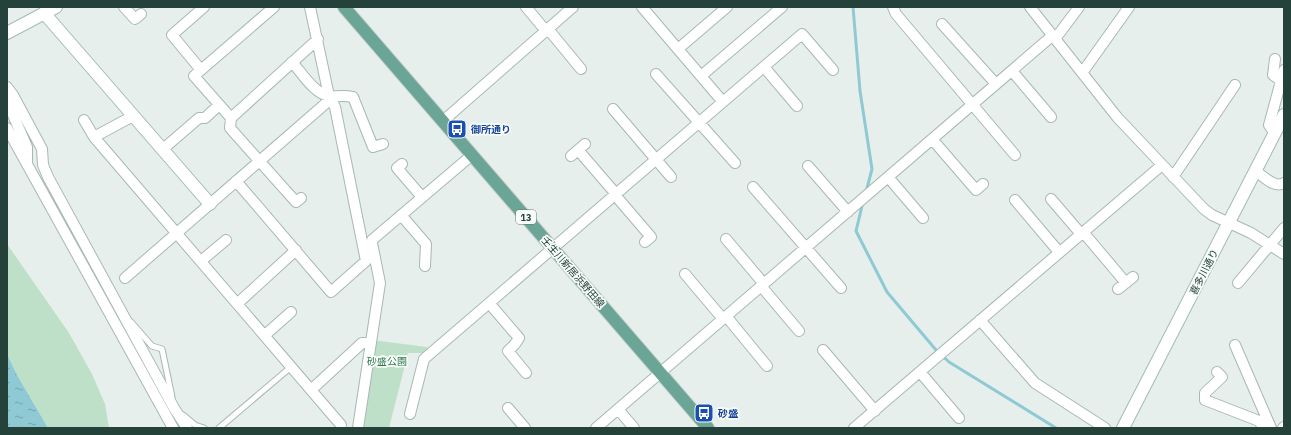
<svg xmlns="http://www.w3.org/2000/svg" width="1291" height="435" viewBox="0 0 1291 435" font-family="'IBM Plex Sans','Noto Sans JP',sans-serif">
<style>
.green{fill:#bfe0c8}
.water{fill:url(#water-ripples)}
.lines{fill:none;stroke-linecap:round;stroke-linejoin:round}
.stream{stroke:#8ec9d4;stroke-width:3}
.lane-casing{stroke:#a8b8b2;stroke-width:7}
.street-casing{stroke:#a8b8b2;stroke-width:12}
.secondary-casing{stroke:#a4bbb3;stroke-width:14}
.primary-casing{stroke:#c2cac8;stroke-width:14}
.lane{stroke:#fff;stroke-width:5}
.street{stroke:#fff;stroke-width:10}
.secondary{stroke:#fff;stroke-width:12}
.primary{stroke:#6aa596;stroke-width:12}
.labels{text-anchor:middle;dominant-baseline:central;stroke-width:3.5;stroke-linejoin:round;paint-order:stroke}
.shield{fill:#f7fbf9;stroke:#637a73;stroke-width:1}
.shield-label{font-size:9px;font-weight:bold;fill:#24423a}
.transit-label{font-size:10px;font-weight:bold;fill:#164399;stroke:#f7fbf9;text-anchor:start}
.street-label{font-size:10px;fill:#24423a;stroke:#f7fbf9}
.park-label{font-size:10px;fill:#2d7a4b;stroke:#f7fbf9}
</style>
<defs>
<pattern id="water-ripples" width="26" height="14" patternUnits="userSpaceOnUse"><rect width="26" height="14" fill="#8ec9d4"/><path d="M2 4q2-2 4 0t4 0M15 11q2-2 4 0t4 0" fill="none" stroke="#74a5ad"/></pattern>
</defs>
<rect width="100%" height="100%" fill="#e6efeb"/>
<path class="green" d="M7 244 69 333 92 374 105 404 109 428H48L17 375 7 354Z
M372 340 427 347 426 353H408L389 428H367L359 426Z"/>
<path class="water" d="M7 354 17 375 48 428H7Z"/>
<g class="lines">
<path class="stream" d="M853 7 860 91 872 169 866 192
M863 202 856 231 887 292 936 350 949 362 1056 428"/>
<g class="lane-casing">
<path id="lane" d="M131 322 152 346 162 349 172 397
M183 415 195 425 204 428
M219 428 291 367"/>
</g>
<g class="street-casing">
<path id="street" d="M124 7 135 19 141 14
M274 7 194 76 231 118 230 128 296 202 301 198
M526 7 546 31
M642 7 723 102
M893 7 896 14 1015 155
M1030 7 1117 117 1204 209 1212 215 1251 233 1284 254
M942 24 996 84
M548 29 581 69
M1055 39 1079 7
M678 49 727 7
M1275 59 1273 75 1284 83
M292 62C302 73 313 92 328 96 335 97 343 95 353 97L373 147 383 144
M764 67 797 106
M201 70 172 35 204 7
M1012 71 1051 117
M1082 73 1129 7
M656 74 735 163
M701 76 782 7
M7 87 13 95 42 149 43 165 48 177 174 408 187 428
M7 101 27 147V162
M613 109 671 177
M231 118 318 39
M84 120 94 137 341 425
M443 121 573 7
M7 128 173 428
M1275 134 1269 125 1284 70
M94 137 133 116
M932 139 976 190 983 184
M163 149 199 118H205L219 105
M578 150 616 194
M571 156 585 144
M402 164 397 168 422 197
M808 166 848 212
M1256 171C1263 176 1275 189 1284 183
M888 177 923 218
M1173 177 1235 85
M236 181 331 292 366 261 335 107 329 96 310 7
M753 187 841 288
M615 195 651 237 645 242
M1051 199 1081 234
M1015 200 1059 252
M401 215 426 244 425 266
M1083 232 1126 283
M726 239 764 284
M368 245 372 243V240L472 155
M201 261 226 240
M685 274 723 319
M125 278 325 104 329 96
M1238 283 1284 228
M761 286 799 331
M1118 289 1133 277
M238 303 296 250
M489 303 519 338 515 344 508 351 526 373
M726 316 767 366
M980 320 1035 383 1105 428
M265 335 291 312
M1235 345 1271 428
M823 350 875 411
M920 372 959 418
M1217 372 1222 377 1205 393V400L1259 421 1264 428
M311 390 362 343H371
M508 408 525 428
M618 409 634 428
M410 414 424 359 802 34 833 70
M358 428 380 283 372 243
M596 428 1052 36
M854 428 1162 165
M1283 428 1284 427"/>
</g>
<g class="secondary-casing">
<path id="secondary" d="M44 13 210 204
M7 33 56 7
M1123 428 1284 115"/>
</g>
<g class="primary-casing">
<path id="primary" d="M344 7 708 428"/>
</g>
<use href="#lane" class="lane"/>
<use href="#street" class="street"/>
<use href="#secondary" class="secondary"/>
<use href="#primary" class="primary"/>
</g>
<defs>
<g id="bus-square" transform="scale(1)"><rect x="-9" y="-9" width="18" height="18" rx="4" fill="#1a4fb4" stroke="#f7fbf9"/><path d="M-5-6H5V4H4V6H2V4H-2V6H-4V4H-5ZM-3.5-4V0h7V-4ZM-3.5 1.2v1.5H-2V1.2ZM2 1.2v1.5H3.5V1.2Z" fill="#fff"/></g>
</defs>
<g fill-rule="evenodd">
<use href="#bus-square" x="457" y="129"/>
<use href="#bus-square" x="704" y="413"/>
</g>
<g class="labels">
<rect class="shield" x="516" y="210" width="20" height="14" rx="3"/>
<g class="shield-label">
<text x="526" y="217">13</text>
</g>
<g class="transit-label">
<text x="471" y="129">御所通り</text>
<text x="718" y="413">砂盛</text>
</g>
<g class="street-label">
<text transform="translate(573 272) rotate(49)">壬生川新居浜野田線</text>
<text transform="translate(1204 272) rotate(-63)">喜多川通り</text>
</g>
<g class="park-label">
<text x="387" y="361">砂盛公園</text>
</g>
</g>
<rect width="1291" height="435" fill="none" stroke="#24423a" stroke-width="16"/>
</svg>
